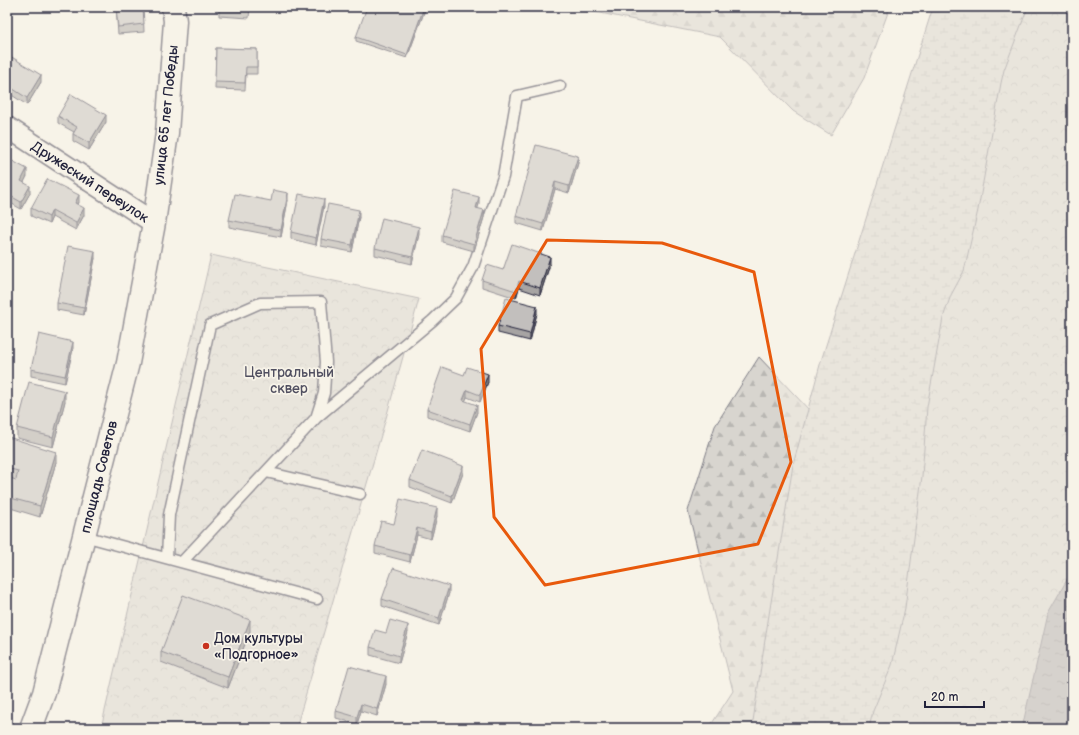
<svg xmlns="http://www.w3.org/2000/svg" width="1079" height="735" viewBox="0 0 1079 735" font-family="'Balsamiq Sans',sans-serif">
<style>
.forest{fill:url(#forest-firs);stroke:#7d7c85}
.wetland{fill:url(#wetland-marsh);stroke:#7d7c85}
.park{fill:url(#park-crowns);stroke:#7d7c85}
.water{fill:url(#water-ripples);stroke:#76747f}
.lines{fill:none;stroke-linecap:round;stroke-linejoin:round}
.lane-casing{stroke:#22223b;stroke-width:13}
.street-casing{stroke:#22223b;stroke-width:23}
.secondary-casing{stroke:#22223b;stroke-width:25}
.lane{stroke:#f7f3e8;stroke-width:10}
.street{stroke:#f7f3e8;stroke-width:20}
.secondary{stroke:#f7f3e8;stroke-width:22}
.wall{fill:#a7a4a3;stroke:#22223b}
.shaded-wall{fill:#888684;stroke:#22223b}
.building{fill:#c2bfbd;stroke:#22223b}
.marked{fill:none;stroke:#e8590c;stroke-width:3;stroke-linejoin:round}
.poi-dot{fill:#c8321e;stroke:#f7f3e8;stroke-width:1.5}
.labels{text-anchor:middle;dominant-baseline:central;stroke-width:3.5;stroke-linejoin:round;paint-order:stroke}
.street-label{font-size:14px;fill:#22223b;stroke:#f7f3e8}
.park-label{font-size:14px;fill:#504f60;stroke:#f7f3e8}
.poi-label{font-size:14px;fill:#22223b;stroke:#f7f3e8;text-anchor:start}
</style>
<defs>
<pattern id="forest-firs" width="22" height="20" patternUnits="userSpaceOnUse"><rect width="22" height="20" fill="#d8d5cf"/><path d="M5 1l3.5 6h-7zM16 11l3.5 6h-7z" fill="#b9b7b3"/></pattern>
<pattern id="wetland-marsh" width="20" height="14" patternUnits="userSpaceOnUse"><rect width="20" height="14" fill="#d8d5cf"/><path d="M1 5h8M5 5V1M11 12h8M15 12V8" fill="none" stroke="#b9b7b3"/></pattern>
<pattern id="park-crowns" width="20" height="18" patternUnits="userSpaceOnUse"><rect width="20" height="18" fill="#d8d5cf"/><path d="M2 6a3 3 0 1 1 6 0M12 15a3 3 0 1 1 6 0" fill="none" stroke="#b9b7b3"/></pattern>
<pattern id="water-ripples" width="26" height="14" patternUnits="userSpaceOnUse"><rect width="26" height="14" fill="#aeabad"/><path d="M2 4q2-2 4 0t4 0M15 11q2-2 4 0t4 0" fill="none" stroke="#8d8b8e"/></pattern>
</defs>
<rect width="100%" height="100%" fill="#f7f3e8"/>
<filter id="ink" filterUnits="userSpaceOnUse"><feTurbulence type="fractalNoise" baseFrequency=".025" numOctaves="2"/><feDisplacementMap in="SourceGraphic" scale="8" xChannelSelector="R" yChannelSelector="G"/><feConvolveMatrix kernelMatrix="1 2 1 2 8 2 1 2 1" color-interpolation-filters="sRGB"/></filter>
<g filter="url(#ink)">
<path class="forest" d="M548 7H890L864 78 831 135 793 111 720 37 600 13Z
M759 357 846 449 781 728H709L733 691 688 511 715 426Z"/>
<path class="wetland" d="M933 7H1072L963 728H752L764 646 793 465 821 361Z"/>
<path class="park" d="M1028 7H1072V728H869L873 711 892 665 905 608 922 476 927 407 943 318 951 295 964 271 978 210 1001 83 1004 70Z
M211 255 419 299 386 418 296 728H101Z"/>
<path class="water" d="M1072 571V728H1022L1048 613Z"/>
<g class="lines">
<g class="lane-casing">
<path id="lane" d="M266 472 360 494
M84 536 317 599
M167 558 169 515 210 325 260 303 321 302 326 362 324 393 316 418
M182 562 316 418 432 321 456 298 473 267 503 177 517 96 560 86"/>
</g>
<g class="street-casing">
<path id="street" d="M7 127 154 223"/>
</g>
<g class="secondary-casing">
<path id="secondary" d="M31 728 44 693 128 363 154 223 167 133 175 21 173 7"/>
</g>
<use href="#lane" class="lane"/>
<use href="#street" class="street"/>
<use href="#secondary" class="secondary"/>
</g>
<path class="wall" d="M116 7H143L144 32 118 34Z
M219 7H250L249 18 219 16Z
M426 7 407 58 356 41V37Z
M216 48 257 49V74H246L245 90 215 89Z
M7 60 41 82 27 105 7 92Z
M58 116 106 122 89 150 73 141V134L74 132 58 123Z
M578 156V163L569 193 555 189 543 231 516 223V216Z
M7 158 27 176 24 182 30 193 21 209 7 201Z
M288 200 281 237 229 227V220Z
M79 202 78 205 84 215 76 230 52 217 49 224 31 216V208Z
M479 204 477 208 484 217 474 251 442 242V235Z
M324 206 316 245 291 239V232Z
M359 217 352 252 321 246V239Z
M419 234 412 264 375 255V248Z
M95 258 84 315 57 310V303Z
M550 264 540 295 519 288 516 298 482 287V280L503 270Z
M537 313 530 341 498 333V326Z
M73 349 65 383 31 376V369Z
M464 375 488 382 480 402 467 397 465 401 477 412 470 431 427 416V409Z
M65 401 53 447 17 438V428Z
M7 442 56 462 40 517 7 507Z
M463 473 452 503 410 487V480Z
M437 516 431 539 417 535 410 562 375 553V546L394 524Z
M449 593 439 625 382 606V599Z
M250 631 228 688 161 662V652Z
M408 632 399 663 370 655V647Z
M386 684 377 716 361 711 357 724 336 718V711Z"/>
<path class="shaded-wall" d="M424 7H426L407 58V55Z
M41 75V82L27 105V98Z
M106 115V122L89 150V143Z
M578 156V163L569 193V186Z
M27 169V176L21 188V181Z
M555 182V189L543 231V224Z
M30 186V193L21 209V202Z
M288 193V200L281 237V230Z
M79 195V202L75 210V203Z
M479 197V204L476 215V208Z
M324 199V206L316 245V238Z
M84 208V215L76 230V223Z
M52 210V217L49 224V217Z
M359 210V217L352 252V245Z
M484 210V217L474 251V244Z
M419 227V234L412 264V257Z
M95 251V258L84 315V308Z
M550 257V264L540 295V288Z
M519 281V288L516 298V291Z
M537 306V313L530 341V334Z
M73 342V349L65 383V376Z
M488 374V382L480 402V395Z
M467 390V397L463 407V400Z
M65 391V401L53 447V437Z
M477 405V412L470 431V424Z
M56 452V462L40 517V506Z
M463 466V473L452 503V496Z
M437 508V516L431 539V532Z
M417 528V535L410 562V555Z
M449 586V593L439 625V618Z
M10 595V602L7 608V601Z
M250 620V631L228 688V677Z
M408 625V632L399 663V656Z
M386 676V684L377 716V709Z
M361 704V711L357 724V717Z"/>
<path class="building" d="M116 7H143L144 24 118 27Z
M219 7H250L249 11 219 9Z
M367 7H424L407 55 356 37Z
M216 48 257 49V67H246L245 83 215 82Z
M10 56 41 75 27 98 7 85V60Z
M71 94 106 115 89 143 73 134 77 127 58 116Z
M536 145 578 156 569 186 555 182 543 224 516 216Z
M7 158 27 169 21 181 30 186 21 202 7 194Z
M47 179 79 195 75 203 84 208 76 223 52 210 49 217 31 208Z
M273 190 288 193 281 230 229 220 235 194 271 201Z
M455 191 479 197 476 208 484 210 474 244 442 235Z
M299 194 324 199 316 238 291 232Z
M328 204 359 210 352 245 321 239Z
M382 218 419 227 412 257 375 248Z
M512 244 550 257 540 288 519 281 516 291 482 280 487 265 503 270Z
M68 246 95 251 84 308 57 303Z
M506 298 537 306 530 334 498 326Z
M39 334 73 342 65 376 31 369Z
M442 367 464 375 467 367 488 374 480 395 467 390 463 400 477 405 470 424 427 409Z
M29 382 65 391 53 437 17 428Z
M8 437 56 452 40 506 7 497V477L16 480 18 471 7 468V442Z
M422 450 463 466 452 496 410 480Z
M400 499 437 508 431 532 417 528 410 555 375 546 381 521 394 524Z
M393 568 449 586 439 618 382 599Z
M7 593 10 595 7 601Z
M183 595 250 620 228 677 161 652Z
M390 620 408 625 399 656 370 647 375 630 386 633Z
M349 666 386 676 377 709 361 704 357 717 336 711Z
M335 724 349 728H334Z"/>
</g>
<path d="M0 0H1079V735H0ZM547 240 662 243 754 272 791 462 758 544 545 585 494 517 481 349Z" fill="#f7f3e8" fill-opacity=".55" fill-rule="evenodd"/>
<path class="marked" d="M547 240 662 243 754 272 791 462 758 544 545 585 494 517 481 349Z"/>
<circle class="poi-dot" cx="206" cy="646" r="4"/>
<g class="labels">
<g class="street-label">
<text transform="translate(166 115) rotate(-84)">улица 65 лет Победы</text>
<text transform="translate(90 182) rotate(33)">Дружеский переулок</text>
<text transform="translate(99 477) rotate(-76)">площадь Советов</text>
</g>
<g class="park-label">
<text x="289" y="372">Центральный<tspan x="289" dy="16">сквер</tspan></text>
</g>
<g class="poi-label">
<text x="214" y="638">Дом культуры<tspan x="214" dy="16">«Подгорное»</tspan></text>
</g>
</g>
<rect width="1079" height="735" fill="none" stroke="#f7f3e8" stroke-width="24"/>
<rect x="12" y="12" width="1055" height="711" fill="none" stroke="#22223b" stroke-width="1.5" filter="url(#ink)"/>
<path d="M925 701v6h59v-6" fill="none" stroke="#22223b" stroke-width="2"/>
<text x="931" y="701" font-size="12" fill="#22223b" stroke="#f7f3e8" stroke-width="3" paint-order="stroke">20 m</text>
</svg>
